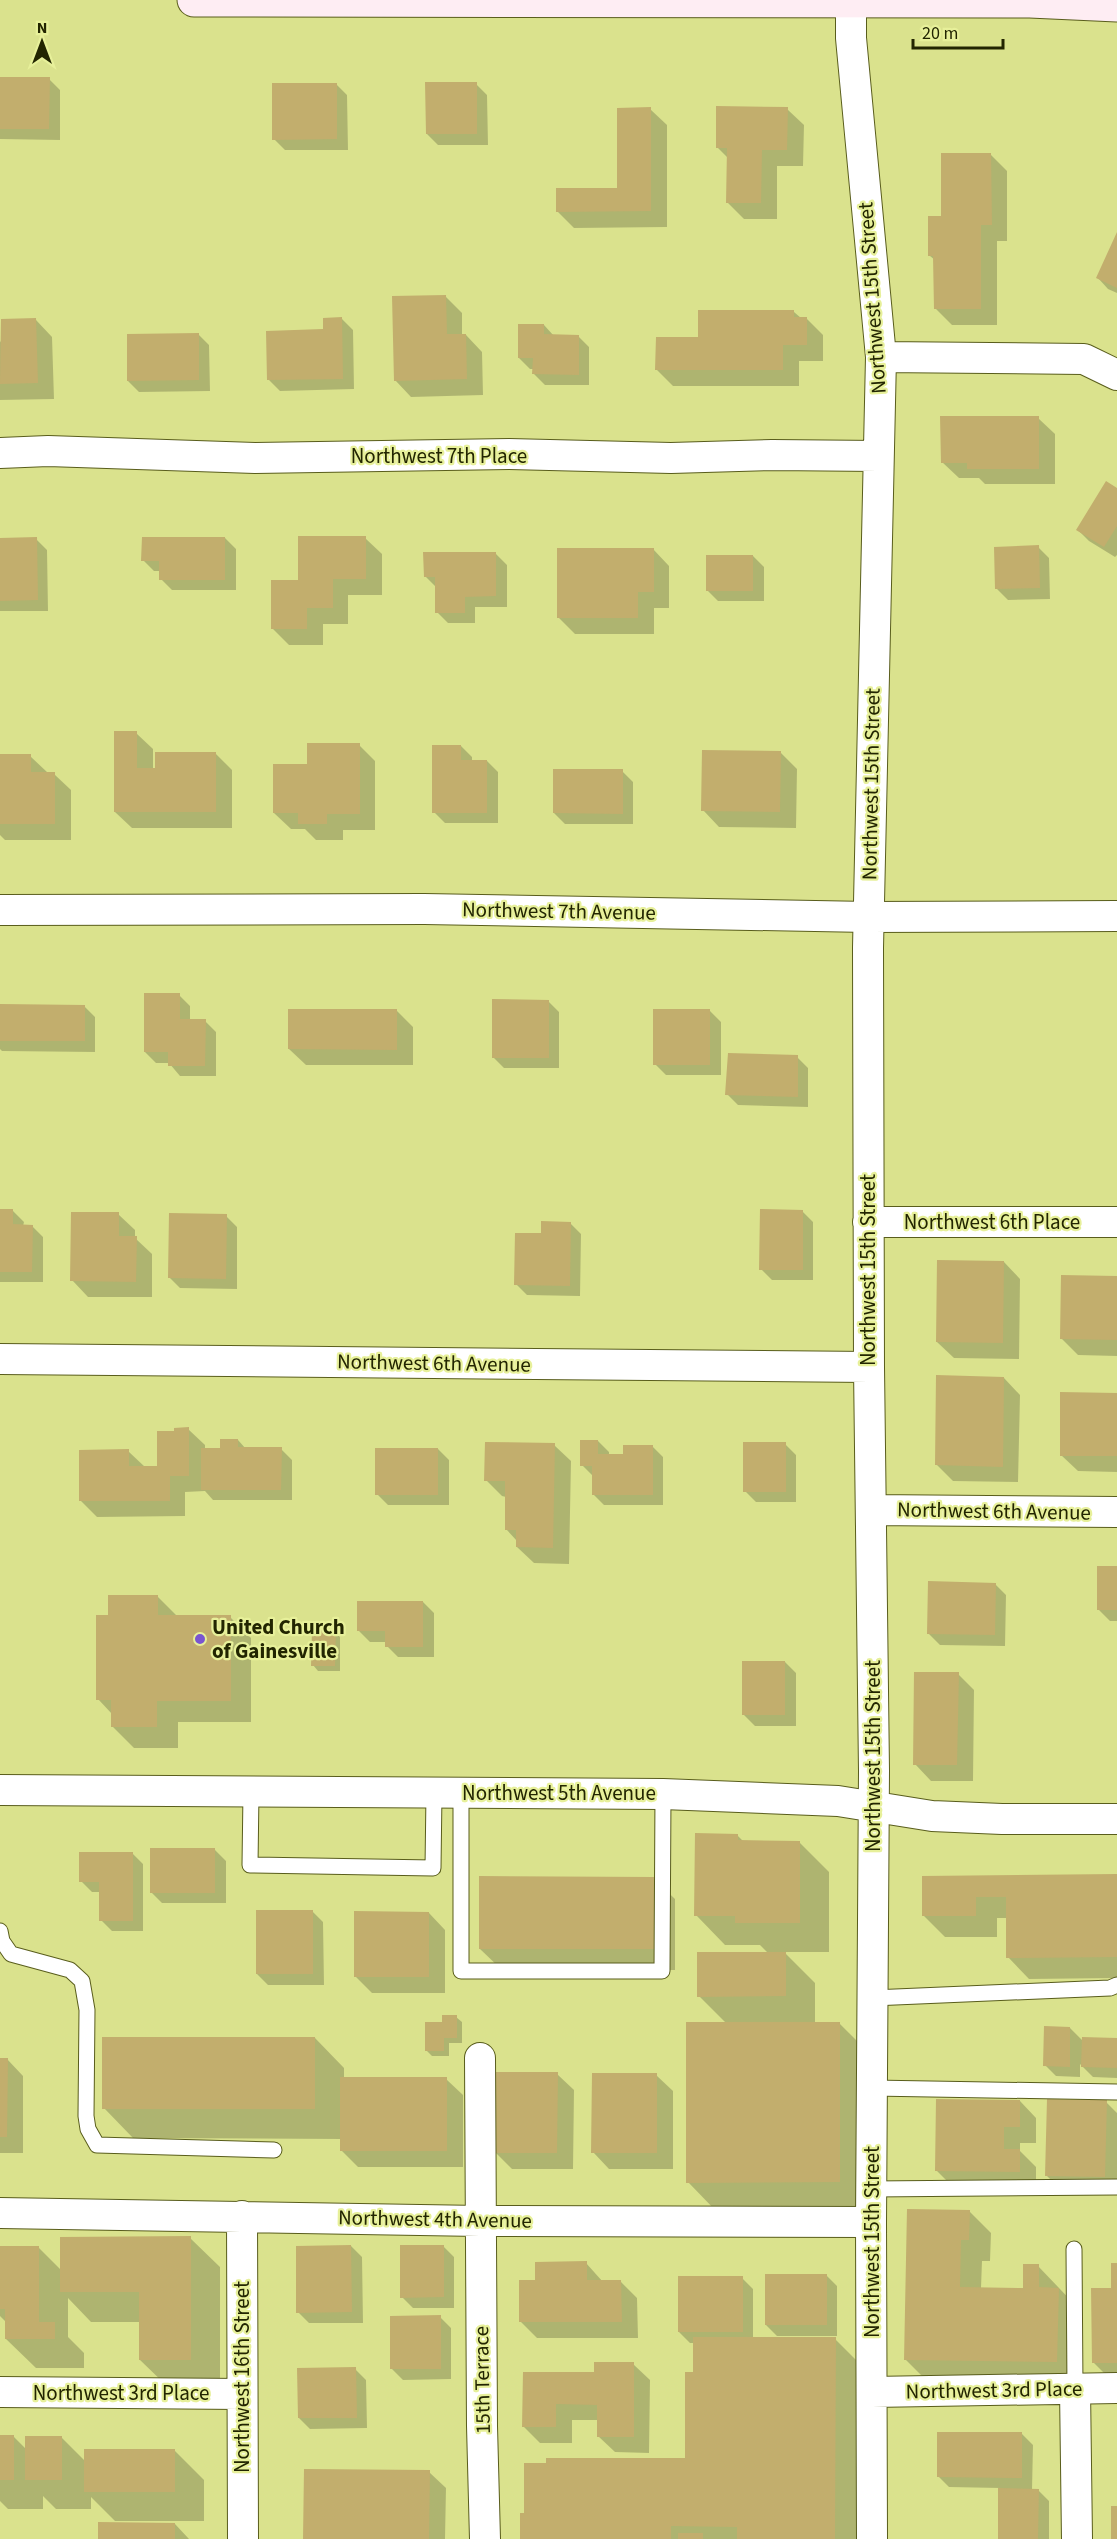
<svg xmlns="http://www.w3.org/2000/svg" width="1117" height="2539" viewBox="0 0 1117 2539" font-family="'Source Sans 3',sans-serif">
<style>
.shadow{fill:#0003}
.building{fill:#c2ae6d}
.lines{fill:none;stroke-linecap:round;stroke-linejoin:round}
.lane-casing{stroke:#595d1c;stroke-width:17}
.street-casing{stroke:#595d1c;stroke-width:32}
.secondary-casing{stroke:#595d1c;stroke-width:35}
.lane{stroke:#fff;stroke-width:15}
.street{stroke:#fff;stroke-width:30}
.secondary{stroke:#feedf3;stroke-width:33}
.poi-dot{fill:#7a56d0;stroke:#e7f09a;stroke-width:2}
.labels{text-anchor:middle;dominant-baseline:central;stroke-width:4.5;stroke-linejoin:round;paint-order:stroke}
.street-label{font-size:21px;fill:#222501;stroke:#e7f09a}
.poi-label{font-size:21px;font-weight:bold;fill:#222501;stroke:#e7f09a;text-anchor:start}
</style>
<rect width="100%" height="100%" fill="#dae28d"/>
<path class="shadow" d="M0 78 49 79 60 90V140L0 139Z
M336 84 347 95 348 150H285L274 139Z
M476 84 487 95 488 145H438L427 134Z
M650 109 667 125V227L574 228 557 211 619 189Z
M787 109 804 125 803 166H777V219H744L727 202 728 158 717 147Z
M991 155 1007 171V241H997V325H952L935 308V260L930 256 943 217Z
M1117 236V293L1108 289 1098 278Z
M446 297 462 313V336L466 335 482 352 483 395 411 397 395 380Z
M794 312 801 318H806L823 335V361H799V386H673L657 370 700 339Z
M342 319 353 330 354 389 280 391 269 380Z
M36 320 52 337 54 399 0 400V341L3 345Z
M544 325 554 336H578L589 347V385H545L534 374V369H530L519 358Z
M198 334 209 345 210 391 139 392 128 381Z
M1038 418 1055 434V484H985L979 478H959L942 462Z
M1117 489V555L1115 557 1089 541 1078 530Z
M225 538 236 549V590H172L161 579V571H154L143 560Z
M365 538 382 554V595H348V624H323V645H289L272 628 299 582Z
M0 539H36L47 550 48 611H0Z
M1038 547 1049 558 1050 599 1008 600 997 589Z
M653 549 669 566V608H654V634H575L558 617Z
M496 554 507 565V607H475V623H448L437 612V588L425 576Z
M753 556 764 567V601H718L707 590Z
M136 733 153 749V769L215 753 232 770V828H132L115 812Z
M359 745 375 761V830H343V840H316L305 829H291L274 813 308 766Z
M461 746 472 757V761H487L498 772V823H445L434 812Z
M781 753 797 769 796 828 719 827 703 810Z
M0 756H30L47 772 54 774 71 790V840H5L0 835Z
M622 771 633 782V824H565L554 813Z
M179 995 190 1006V1020L205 1021 216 1032V1076H180L169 1063H156L145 1052Z
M548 1001 559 1012V1068H504L493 1057Z
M0 1006H84L95 1017V1052L2 1051 0 1049Z
M396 1010 413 1027V1065H306L289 1049Z
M710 1011 721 1022V1075H666L655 1064Z
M797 1057 808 1068V1107L738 1105 727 1094Z
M0 1211H13L24 1222 23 1226H32L43 1237V1282H0Z
M802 1211 813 1222V1280H772L761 1269Z
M118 1214 135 1230V1238L152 1254V1297H88L72 1280Z
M226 1216 237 1227V1289L180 1288 169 1277Z
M570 1223 581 1234 580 1296 527 1295 516 1284 542 1235Z
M1004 1262 1020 1279 1019 1359 954 1358 937 1342Z
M1117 1277V1356L1078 1355 1062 1339Z
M1004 1378 1020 1395 1018 1482 953 1481 936 1464Z
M1117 1394V1472L1078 1471 1061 1455Z
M188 1429 205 1445V1449H221L238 1440 246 1449H281L292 1460V1500H213L205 1491 185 1492V1516L97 1517 81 1501 128 1451 145 1467H159L175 1433Z
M598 1441 609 1452V1455H624L652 1446 663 1457V1505H604L593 1494V1476L582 1465Z
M785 1444 796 1455V1502H756L745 1491Z
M554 1445 571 1461 569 1564 534 1563 517 1547V1541L506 1529V1497L502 1496 486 1480Z
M438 1449 449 1460V1505H388L377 1494Z
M1117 1568V1621H1110L1099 1610Z
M995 1584 1006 1595 1005 1646 940 1645 929 1634Z
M158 1597 178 1617H230L251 1638V1722H178V1748H134L112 1726V1714L98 1699 110 1617Z
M423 1602 434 1613V1657H398L387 1646V1642H370L359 1631Z
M335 1632 340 1637V1671H318L313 1665Z
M785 1662 796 1673V1726H755L744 1715Z
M958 1674 974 1690 973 1781H931L915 1764Z
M737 1835 744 1842H799L829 1872V1952H784L815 1983V2023H839L869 2053V2211L717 2212 688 2182 726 2023 699 1996 768 1953 760 1945H725L696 1915Z
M215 1850 226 1861V1903H162L151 1892Z
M132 1853 143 1864V1931H112L101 1920V1892H92L81 1881Z
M1117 1875V1978L1029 1979 1008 1957 1007 1918H997V1937H945L924 1916 923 1877Z
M653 1878 675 1899V1970H502L480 1949Z
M312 1911 323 1922 324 1985H268L257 1974Z
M429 1913 445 1930V1993H372L355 1976Z
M456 2017 462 2022V2043H449V2056H432L426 2050 443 2023Z
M1070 2028 1083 2041 1117 2040V2078L1093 2077 1080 2064V2077L1056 2076 1045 2065Z
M315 2038 344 2068V2078L446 2079 463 2095V2167H358L341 2150 342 2139 133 2138 104 2108Z
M0 2059H7L23 2076V2153H0Z
M557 2074 574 2090 573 2169H512L495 2152Z
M656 2075 673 2091V2169H609L593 2152Z
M1020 2101 1036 2118V2143H1020V2151L1036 2167V2188L953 2187 937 2171Z
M1106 2102 1117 2113V2193L1063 2192 1047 2176Z
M969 2211 991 2233 990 2261H982L981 2288 1024 2289 1038 2266 1080 2310 1078 2383 927 2381 906 2360Z
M190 2238 220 2267V2389H170L140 2360V2322H91L68 2298V2337L84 2353V2368H36L6 2339V2322L0 2316V2247H38L62 2271Z
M351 2246 362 2257 363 2323H309L298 2312Z
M443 2246 454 2257V2308H413L402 2297Z
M586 2263 603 2282H621L637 2298 638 2338H537L521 2322 537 2281Z
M1117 2265V2384H1115L1093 2362 1113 2289Z
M826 2275 837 2286V2336H777L766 2325Z
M742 2278 753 2289V2339H835L865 2369 864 2539H521L686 2460 694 2374V2343H690L679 2332Z
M440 2317 451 2328V2379L403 2380 392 2369Z
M633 2364 650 2380 649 2453 615 2452 598 2436V2420H572V2443H540L524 2427 596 2374Z
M355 2369 366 2380 367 2428 310 2429 299 2418Z
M1022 2434 1033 2445 1032 2490H1038L1049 2501V2539H999L1000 2488 949 2487 938 2476Z
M0 2437H14L26 2449 61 2437 85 2461 174 2450 204 2480V2521H115L91 2497V2509H56L43 2496V2509H8L0 2501Z
M429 2472 446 2488 445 2539H305Z
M175 2524 189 2539H99Z"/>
<path class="building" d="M0 77H50L49 129H0Z
M425 82H477V134H426Z
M272 83H337V139L272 140Z
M716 106 788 107 787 150H762L761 203H726L727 148H716Z
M651 107V211L556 212V188H617V108Z
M941 153H991L992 225H981V309H934L933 256H928V216H941Z
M1117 232V288L1096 278Z
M446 295 447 334H466L467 379 394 381 392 296Z
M698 310H794V317H807V345H783V370H655L656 337H698Z
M342 317 343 379 267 380 266 331 323 329V318Z
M36 318 38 383 0 384 1 319Z
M518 324H544V334L579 335V375L532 374 533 358H518Z
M199 333V380L127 381V334Z
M940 416H1039V469H967V463H941Z
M1106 481 1117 488V526L1104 547 1076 530Z
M298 536H366V579H333V608H307V629H271V580H298Z
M37 537 38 600 0 601V538Z
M142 537H225V580H159V561H141Z
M1039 545 1040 588 995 589 994 547Z
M557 548H654V592H638V618H557Z
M423 552H496V596L465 597V613H435V577H424Z
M706 555H753V591H706Z
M114 731H137V768H155V752H216V812H114Z
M307 743H360V814H327V824H298V813H273V764H307Z
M432 745H461V760H487V813H432Z
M702 750 781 751 780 812 701 811Z
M0 754H31V772H55V824H0Z
M553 769H623V814L553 813Z
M144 993H180V1019H206L205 1066H168V1052H144Z
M492 999 549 1000V1058H492Z
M0 1004 85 1005V1041H0Z
M288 1009H397V1050L288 1049Z
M653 1009H710V1065H653Z
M728 1053 798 1055V1097L725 1095Z
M0 1209H13V1224L33 1225 32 1272H0Z
M760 1209 803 1210V1270H759Z
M71 1212H119V1236H137L136 1282 70 1281Z
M169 1213 227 1214 226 1279 168 1278Z
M541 1221 571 1222 570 1286 514 1285 515 1233H541Z
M937 1260 1004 1261 1003 1343 936 1342Z
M1061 1275 1117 1276V1340L1060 1339Z
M936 1375 1004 1377 1003 1467 935 1465Z
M1060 1392 1117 1393V1456H1060Z
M189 1427V1476H170V1501H79V1450L129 1449V1466H157V1431H174V1428Z
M220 1439H238V1447H282L281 1490H201V1448H220Z
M580 1440H598V1454H623V1445H653V1495H592V1466H580Z
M485 1442 555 1443 553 1548 516 1547V1530H505V1481H484Z
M743 1442H786V1492H743Z
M375 1448H438V1495H375Z
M1097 1566H1117V1610H1097Z
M928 1581 996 1583 995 1635 927 1634Z
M108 1595H158V1615H231V1701H157V1727H111V1700H96V1615H108Z
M357 1601H423V1647H385V1631H357Z
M312 1630H336L335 1666H311Z
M742 1661H785V1715H742Z
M914 1672H959L957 1765H913Z
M695 1833 738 1834V1840L800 1841V1923H735V1916H694Z
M150 1848H215V1893H150Z
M79 1852H133V1921H99V1882H79Z
M1117 1874V1957L1006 1958V1897H976V1916H922V1876Z
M479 1876 654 1877V1949H479Z
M256 1910H313V1974H256Z
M354 1911 429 1912V1977H354Z
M697 1952H786V1996L697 1997Z
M442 2015H457V2038H444V2051H425V2022H442Z
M686 2022H840V2182L686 2183Z
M1044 2026 1070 2027V2067L1043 2066Z
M102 2037H315V2109H102Z
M1082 2037 1117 2038V2068L1081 2067Z
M0 2058H8L7 2137H0Z
M494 2072H558L557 2153H494Z
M592 2073H657V2153H591Z
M340 2077H447V2151H340Z
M936 2099 1020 2100V2127H1004V2149H1020V2172L935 2171Z
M1047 2099 1107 2100 1105 2177 1045 2176Z
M907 2209 970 2210 969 2240H961L960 2287 1023 2288V2264H1039V2287L1059 2288 1057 2362 904 2360Z
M191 2236V2360H139V2292H60V2237Z
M351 2245 352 2312 296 2313V2246Z
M400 2245H444V2297L400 2298Z
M0 2246H39V2322H55V2339H5V2309H0Z
M587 2261V2280H621L622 2322H519V2280H535V2262Z
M1111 2263H1117V2363H1092L1091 2288H1111Z
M765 2274H827V2325H765Z
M678 2276H743V2332H678Z
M441 2315V2369H390V2316Z
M693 2337H836L835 2539H737V2527L671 2526V2539H520V2513H524V2463H546V2458H685V2372H693Z
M594 2362H634V2437H597V2405L556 2404V2427H522L523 2372H594Z
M356 2367 357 2418H298L297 2368Z
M937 2432H1022V2478L937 2477Z
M0 2435H14V2480H0Z
M25 2436H62V2480H25Z
M84 2449H175V2492H84Z
M304 2469 430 2470 429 2539H303Z
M998 2488 1039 2489 1038 2539H998Z
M1111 2506H1117V2539H1111Z
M98 2522 175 2523V2539H98Z
M678 2533H703V2539H678Z"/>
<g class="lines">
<g class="lane-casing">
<path id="lane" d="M251 1792 250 1865 433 1868 434 1793
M461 1792V1971H662L663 1794
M0 1931 2 1941 11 1954 70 1970 82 1981 87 2010 86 2116 88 2129 97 2145 274 2150
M872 1998 1110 1988 1117 1985
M872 2088 1117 2092
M871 2189 1117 2187
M1074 2249 1075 2389"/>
</g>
<g class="street-casing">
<path id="street" d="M851 2V38L881 357 868 948 869 1367 874 1771 871 2222 872 2539
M881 357 1084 359 1117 375
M0 453 48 451 255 458 509 454 671 458 772 455 878 456
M0 910 424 909 868 917 1117 916
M868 1222H1117
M0 1359 869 1367
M871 1510 1117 1512
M0 1790 663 1794 838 1801 932 1816 1002 1819H1117
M480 2058 482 2426 485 2539
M0 2213 480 2221 871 2222
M242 2216 243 2539
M1075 2389 1077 2539
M0 2392 242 2394
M872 2392 1117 2388"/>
</g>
<g class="secondary-casing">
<path id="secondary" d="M194 0 1030 1 1117 5"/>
</g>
<use href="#lane" class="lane"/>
<use href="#street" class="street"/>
<use href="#secondary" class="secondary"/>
</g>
<circle class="poi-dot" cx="200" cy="1639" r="6"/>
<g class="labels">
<g class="street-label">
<text transform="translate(872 298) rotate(-94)">Northwest 15th Street</text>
<text x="439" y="456">Northwest 7th Place</text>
<text transform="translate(871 784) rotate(-89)">Northwest 15th Street</text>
<text transform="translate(559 911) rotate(1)">Northwest 7th Avenue</text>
<text x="992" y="1222">Northwest 6th Place</text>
<text transform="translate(868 1270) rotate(-90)">Northwest 15th Street</text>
<text transform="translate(434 1363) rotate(1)">Northwest 6th Avenue</text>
<text transform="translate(994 1511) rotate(1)">Northwest 6th Avenue</text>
<text transform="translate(873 1756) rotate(-90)">Northwest 15th Street</text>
<text x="559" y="1793">Northwest 5th Avenue</text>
<text transform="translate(435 2219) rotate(1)">Northwest 4th Avenue</text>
<text transform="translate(872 2242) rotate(-90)">Northwest 15th Street</text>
<text transform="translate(242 2377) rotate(-90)">Northwest 16th Street</text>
<text transform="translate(482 2380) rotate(-91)">15th Terrace</text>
<text transform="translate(994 2390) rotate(-1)">Northwest 3rd Place</text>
<text x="121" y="2393">Northwest 3rd Place</text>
</g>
<g class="poi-label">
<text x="212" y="1627">United Church<tspan x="212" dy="24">of Gainesville</tspan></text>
</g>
</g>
<g transform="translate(42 42)" stroke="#e7f09a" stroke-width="4.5" paint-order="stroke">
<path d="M0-4.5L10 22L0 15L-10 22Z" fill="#222501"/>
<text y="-9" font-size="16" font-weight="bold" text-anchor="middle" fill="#222501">N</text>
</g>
<path d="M913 39v9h90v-9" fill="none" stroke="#222501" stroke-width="3"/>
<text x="922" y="39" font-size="18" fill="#222501" stroke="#e7f09a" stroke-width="4.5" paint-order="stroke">20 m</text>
</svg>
